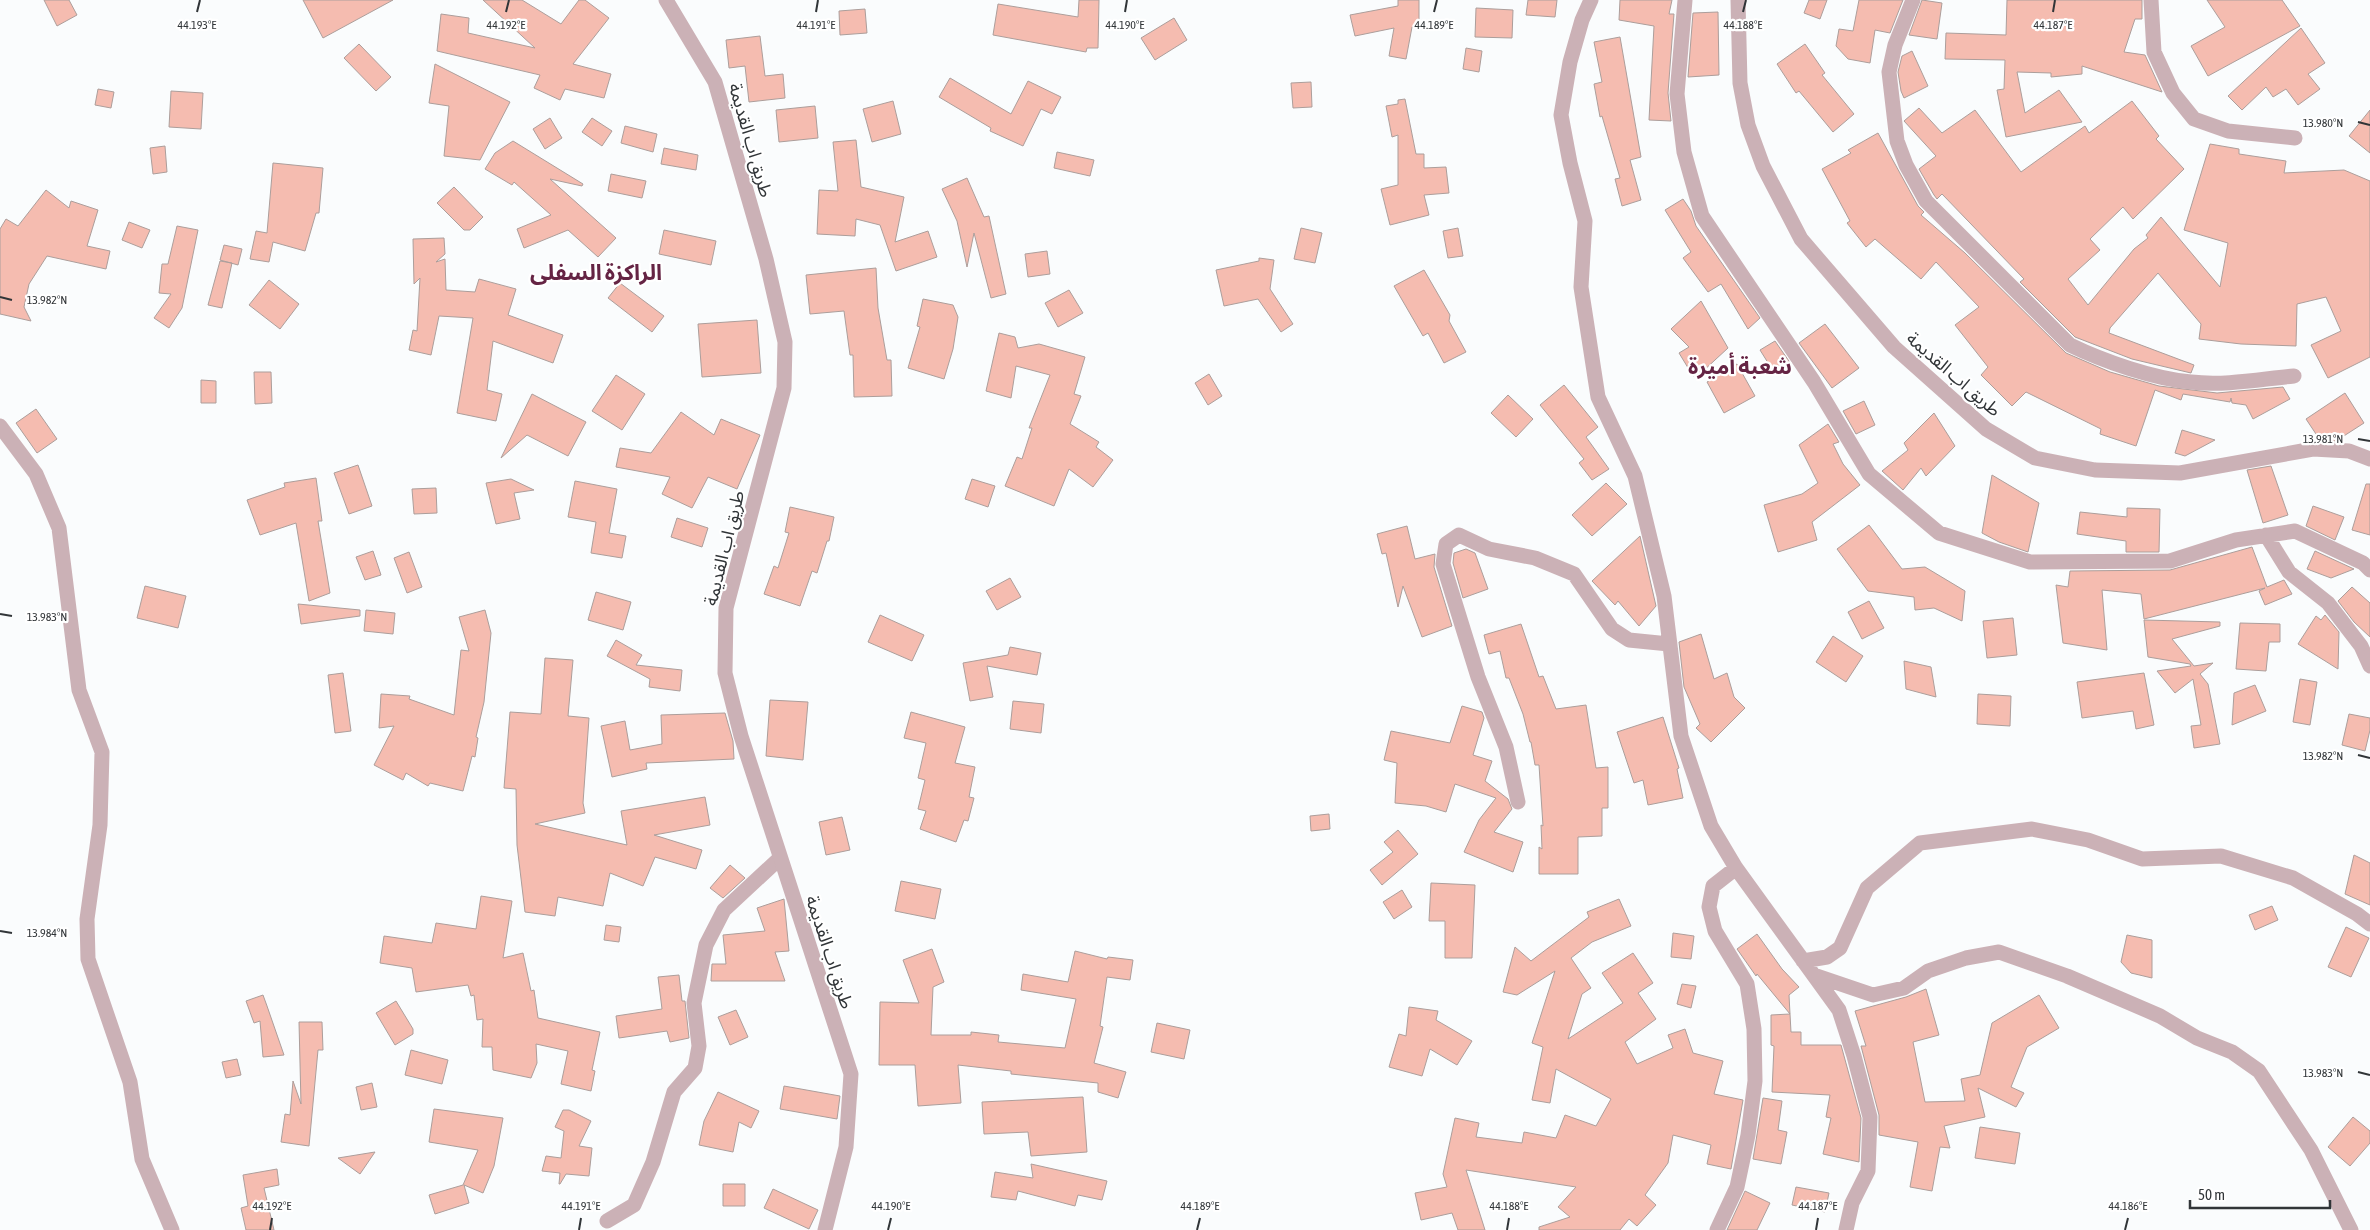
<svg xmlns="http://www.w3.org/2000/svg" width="2370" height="1230" viewBox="0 0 2370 1230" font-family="'Asap Condensed','Noto Sans Arabic',sans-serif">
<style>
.building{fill:#f5bcb0;stroke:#ac9e9b}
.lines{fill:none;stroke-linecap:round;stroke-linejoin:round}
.minor{stroke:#cbb1b6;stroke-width:15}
.tertiary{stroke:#cbb1b6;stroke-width:15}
.ticks{fill:none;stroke:#313538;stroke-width:2}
.labels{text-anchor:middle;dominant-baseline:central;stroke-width:4.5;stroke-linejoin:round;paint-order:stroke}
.street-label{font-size:18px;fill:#313538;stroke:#fff}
.district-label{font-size:22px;font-weight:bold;fill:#652444;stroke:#fff}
.ticks-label{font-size:12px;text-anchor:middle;fill:#313538;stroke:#fff;stroke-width:4.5;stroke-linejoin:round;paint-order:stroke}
</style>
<rect width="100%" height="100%" fill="#fafcfd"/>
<path class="building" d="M44 0H69L77 15 57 26Z
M303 0H393L323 38Z
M483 0H522L561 24 579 0H585L609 18 573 64 611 74 604 98 565 89 560 100 534 88 540 75 437 51 441 14 469 18 468 33 535 48Z
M1079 0H1099L1098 48H1087L1086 52 993 35 998 4 1078 17Z
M1398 0H1419V27H1412L1406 59 1389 56 1394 28 1355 36 1350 15 1398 6Z
M1528 0H1557L1555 17 1526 15Z
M1620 0H1672L1669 14H1674L1668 93 1671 121 1649 120 1654 26 1619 20Z
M1809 0H1827L1820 19 1804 13Z
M1859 0H1903L1890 33 1875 30 1870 63 1848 59 1836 46 1839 29 1853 31Z
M1922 0 1942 3 1937 39 1909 35Z
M2007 0H2142V19H2135L2124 52 2145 55 2162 92 2082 66V74L2051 77V73L2017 72 2025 113 2059 90 2082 122 2006 137 1997 90 2004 89 2005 60 1945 59 1946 33 2006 35Z
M2207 0H2282L2300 26 2208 76 2191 46 2225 27Z
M1476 8 1513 10 1512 38 1475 37Z
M865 9 867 33 840 35 839 11Z
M1718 12 1719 75 1688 77 1693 13Z
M1174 18 1187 40 1155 60 1141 38Z
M2301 28 2325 63 2308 74 2320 89 2298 105 2286 89 2273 97 2266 87 2242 110 2228 96Z
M760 36 765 76 783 74 785 98 749 102 745 66 729 68 726 40Z
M1620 37 1641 157 1630 160 1641 200 1622 206 1615 179 1620 178 1602 116 1600 117 1594 84 1602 82 1594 42Z
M359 44 391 77 376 91 344 58Z
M1805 44 1825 73 1822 75 1854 114 1833 132 1799 91 1796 93 1777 64Z
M1466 48 1482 51 1479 72 1463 69Z
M1912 51 1928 86 1904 98 1901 91 1898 72 1902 56Z
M435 64 510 102 480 160 444 156 449 106 429 103Z
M950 78 1011 114 1028 81 1061 97 1052 114 1041 109 1023 146 990 131 991 128 939 97Z
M1311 82 1312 107 1293 108 1291 83Z
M98 89 114 92 111 108 95 105Z
M171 91 203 93 201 129 169 127Z
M1405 99 1416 154H1424V168L1446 167 1449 193 1424 195 1429 215 1390 225 1381 189 1398 185V135L1392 137 1386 106 1398 104V100Z
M893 101 901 134 872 142 863 109Z
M2132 101 2159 136 2156 139 2184 169 2133 219 2123 207 2090 239 2100 250 2068 279 2088 305 2134 249 2148 238 2146 235 2161 217 2220 287 2228 243 2184 230 2210 144 2239 149V154L2286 161 2284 173 2344 170 2370 181V357L2328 378 2311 345 2341 331 2326 297 2297 304 2296 346 2241 344 2199 339 2201 324 2158 273 2110 328 2109 333 2194 365 2191 373 2132 359 2075 337 2020 282 2024 279 1942 194 1937 199 1934 195 1919 169 1936 156 1904 121 1919 108 1942 133 1975 110 2021 172 2085 126 2089 133Z
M815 106 818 138 779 142 776 110Z
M2370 110V153L2349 136Z
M550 118 562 138 545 149 533 129Z
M592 118 612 131 602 146 582 132Z
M625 126 657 134 653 152 621 143Z
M1878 133 1918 206 1924 212 1921 215 1965 253 2066 353 2110 372 2159 386 2217 393 2283 387 2290 399 2253 419 2246 405 2232 403 2231 398 2230 402 2183 394 2181 400 2155 390 2136 446 2100 434 2101 429 2026 392 2012 406 1981 375 1988 367 1955 325 1979 307 1936 262 1921 279 1875 239 1866 247 1847 223 1850 221 1822 169 1851 153 1848 150Z
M856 140 861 187 904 197 895 242 928 231 937 257 896 271 880 225 856 219 855 236 817 234 819 190 838 191 833 142Z
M513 141 583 184 582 186 550 179 616 238 598 257 568 230 524 248 517 229 551 215 514 182 512 185 485 169 495 153Z
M165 146 167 172 153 174 150 148Z
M664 148 698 155 696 170 661 164Z
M1057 152 1094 160 1090 176 1054 168Z
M273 163 323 168 319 213H316L305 251 273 242 269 262 250 259 256 231 267 233Z
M611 174 646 181 642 198 608 191Z
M967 178 984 217 989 216 1006 294 991 298 974 233 967 267 957 221 942 189Z
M454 187 483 217 470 230H464L437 203Z
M46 190 69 208 71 201 98 210 87 246 110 251 106 269 47 256 29 284 24 307 31 321 0 314V229L6 219 18 226Z
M1683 199 1691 211 1696 226 1760 318 1748 329 1721 284 1708 292 1683 258 1691 252 1665 210Z
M129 222 150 230 142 248 122 240Z
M177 226 198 230 182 308 169 328 154 318 171 294 159 293 162 264H168Z
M1301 228 1322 233 1315 263 1294 259Z
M1458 228 1463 256 1448 258 1443 231Z
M664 230 716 241 711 265 659 254Z
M444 238 445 254 436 262 445 259 446 290 475 292 479 279 516 289 508 315 563 335 553 363 493 341 487 390 502 394 496 421 457 413 473 318 439 316 431 355 409 350 413 330 417 331 420 278 414 284 413 239Z
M224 245 242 249 238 265 220 260Z
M1047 251 1050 274 1028 277 1025 254Z
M1259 258 1274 260 1270 289 1293 324 1281 332 1258 299 1224 306 1216 270 1259 261Z
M220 261 232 263 222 308 208 305Z
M876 268 878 308 887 360H891L892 396 854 397 853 355H850L844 311 810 314 806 275Z
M1424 270 1450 315 1449 321 1466 352 1444 363 1428 333 1423 336 1394 286Z
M269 280 299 304 280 329 249 305Z
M620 283 664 316 652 332 608 298Z
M1069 290 1083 313 1058 327 1045 303Z
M923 299 953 305 958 317 953 349 944 379 908 368 920 327 917 326Z
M1701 301 1728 348 1702 372 1701 371 1693 376 1679 353 1689 347 1671 329Z
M757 320 761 373 702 377 698 324Z
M1825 324 1859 368 1832 388 1799 343Z
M999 333 1015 337 1018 348 1039 344 1085 357 1074 394 1081 396 1070 424 1099 442 1096 447 1113 460 1093 487 1069 469 1054 506 1005 486 1017 457 1022 459 1032 428H1029L1050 375 1016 366 1011 398 986 391Z
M1775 341 1791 364 1775 374 1760 350Z
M1737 364 1755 396 1724 413 1707 382Z
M254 372H271L272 403 255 404Z
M1209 374 1222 396 1208 405 1195 383Z
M616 375 645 394 622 430 592 411Z
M201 380 216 381V403H201Z
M1564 385 1598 427 1586 437 1609 469 1592 480 1579 463 1584 459 1540 405Z
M2345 393 2364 423 2336 441 2320 440 2306 419Z
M532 394 586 422 568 456 527 435 501 458Z
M1508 395 1533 419 1516 437 1491 413Z
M1864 401 1875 425 1856 434 1843 411Z
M36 409 57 439 37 453 16 423Z
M681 412 714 435 721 419 760 435 737 489 708 477 692 508 662 494 670 477 616 467 620 448 651 453Z
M1934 413 1955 446 1926 476 1921 468 1903 490 1882 471 1908 450 1904 443Z
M1828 424 1839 442 1833 444 1843 464 1860 485 1812 522 1817 540 1778 552 1764 505 1802 494 1818 483 1799 445Z
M2182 430 2215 440 2185 456 2175 453Z
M358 465 372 506 349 514 334 473Z
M2271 466 2288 515 2263 523 2247 470Z
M1992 475 2039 503 2028 552 1999 542 1982 533Z
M316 478 322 521H318L330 593 309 601 296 523 260 535 247 500 285 487 284 483Z
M511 479 534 490 514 493 520 519 496 524 486 483Z
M972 479 995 486 988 507 965 499Z
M575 481 617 489 609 533 626 536 622 558 591 553 596 522 568 517Z
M1606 483 1627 504 1592 536 1572 515Z
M2366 484H2370V535L2352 530Z
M436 488 437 513 414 514 412 489Z
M2313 506 2344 517 2335 540 2306 526Z
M790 507 834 517 829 541H827L817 573 812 571 800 606 764 594 774 566 778 568 789 533 785 532Z
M2127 508 2160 509 2159 552H2126V541L2077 534 2080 512 2127 517Z
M677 518 708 528 702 547 671 537Z
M1869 525 1902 569 1925 567 1965 591 1962 621 1934 608 1915 610 1914 597 1868 591 1837 549Z
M1407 526 1415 559 1435 554 1434 567 1452 626 1422 637 1403 586 1398 607 1386 553 1382 554 1377 534Z
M1640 536 1656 606 1639 626 1618 601 1615 605 1592 581Z
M2252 547 2267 587 2284 580 2292 594 2265 605 2259 591 2265 588 2144 619 2141 594 2102 590 2107 650 2063 643 2056 585 2068 587 2070 571 2170 570Z
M1466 549 1475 553 1488 589 1463 598 1453 563 1454 553Z
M373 551 381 575 365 580 356 557Z
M2315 551 2354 569 2331 578 2307 569Z
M409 552 422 587 407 593 394 558Z
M1010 578 1021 597 997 610 986 591Z
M145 586 186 596 178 628 137 618Z
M2352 587 2370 603V637L2354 622 2338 601Z
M596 592 631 602 623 630 588 620Z
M1869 601 1884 628 1862 639 1848 612Z
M298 604 360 610V616L301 624Z
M366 610 395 613 393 634 364 631Z
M485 610 491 633 484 702 476 737 478 738 475 757 472 756 463 791 430 783 428 786 406 773 403 780 374 765 394 726 379 728 381 694 410 696 409 699 454 715 461 650 469 651 459 617Z
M880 615 924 635 912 661 868 642Z
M2325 615 2339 632 2338 669 2298 644 2316 616 2321 620Z
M2013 618 2017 655 1987 658 1983 621Z
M2144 620 2220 622V626L2172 639 2194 666 2213 663 2200 674 2208 684 2220 744 2194 748 2191 726 2201 725 2193 679 2175 693 2157 671 2191 666 2190 664 2148 657Z
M2240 623 2280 624V642H2269L2266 671 2236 669Z
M1521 624 1539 677 1543 676 1556 709 1586 705 1596 768 1608 767V808H1602V836L1578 837V874H1539V847L1542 849 1541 825 1543 826 1539 765H1535L1531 742H1530L1523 714 1509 678H1506L1500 651 1489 654 1484 635Z
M1701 634 1714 679 1727 673 1734 697 1745 708 1711 742 1696 728 1700 724 1684 687 1679 642Z
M1833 636 1863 656 1846 682 1816 662Z
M616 640 642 655 636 665 682 670 680 691 649 687 650 679 607 656Z
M1010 647 1041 653 1037 675 987 666 993 697 970 701 963 663 1008 655Z
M545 658 573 660 568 716 589 718 583 803 585 813 535 824 627 845 621 811 705 797 710 825 654 835 702 850 696 869 655 857 643 886 610 873 603 906 558 897 555 916 525 912 517 845 516 789 504 788 510 712 541 714Z
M1904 661 1931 667 1936 697 1906 689Z
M343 673 351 731 335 733 328 675Z
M2144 673 2154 725 2136 729 2133 711 2082 718 2077 682Z
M2300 679 2317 682 2310 725 2293 722Z
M2255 685 2266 711 2232 725 2234 693Z
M1978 694 2011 696 2010 726 1977 724Z
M770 700 808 702 803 760 766 756Z
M1013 701 1044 704 1041 733 1010 729Z
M1462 706 1482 712 1484 718 1473 755 1492 761 1485 781 1508 799 1512 809 1494 832 1523 842 1513 872 1464 852 1479 820 1496 798 1455 784 1446 812 1426 806 1395 803 1397 763 1384 760 1391 731 1450 743Z
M911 712 965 727 955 763 975 767 969 797 974 798 968 821 964 820 956 842 920 829 926 811 918 809 925 780 918 778 926 743 904 738Z
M725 713 733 741 734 759 646 763 647 769 612 777 601 726 625 721 630 750 662 744 661 715Z
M2349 714 2370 718V730L2365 751 2342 745Z
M1663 717 1679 768 1677 769 1683 798 1648 805 1643 780 1634 783 1617 732Z
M1329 814 1330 829 1311 831 1310 816Z
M842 817 850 850 826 855 819 822Z
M1398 830 1418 854 1382 885 1370 870 1393 852 1384 842Z
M2354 855 2370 863V905L2345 894Z
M730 865 745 878 723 898 710 888Z
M901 881 941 889 935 919 895 911Z
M1431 883 1475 885 1472 958H1445V921H1429Z
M1402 890 1412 907 1394 919 1383 902Z
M481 896 512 901 503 958 523 953 531 991 534 990 538 1018 600 1032 592 1070 595 1071 591 1091 561 1084 568 1051 536 1044 537 1063 531 1078 493 1070 492 1047H482L483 1019 477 1020 474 995 471 996 468 985 416 992 412 968 380 963 384 936 432 943 436 923 476 929Z
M784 899 789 951 775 952 785 981H711L712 964H726L723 935 765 931 757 908Z
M1619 899 1631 926 1592 942 1571 958 1591 988 1582 994 1568 1039 1623 1003 1602 973 1633 953 1653 983 1638 993 1656 1019 1625 1042 1637 1064 1673 1048 1668 1035 1685 1029 1693 1053 1723 1061 1714 1094 1743 1100 1731 1169 1707 1164 1711 1145 1673 1135 1668 1163 1645 1195 1656 1205 1637 1226 1629 1219 1620 1230H1539V1227L1570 1217 1558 1207 1576 1187 1466 1170 1485 1230H1458L1452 1213 1421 1220 1415 1193 1447 1187 1443 1174 1455 1118 1479 1123 1476 1137 1522 1143 1524 1132 1556 1138 1565 1115 1596 1126 1611 1099 1556 1069 1550 1103 1532 1100 1543 1047 1532 1043 1555 971 1517 995 1503 992 1515 947 1531 961 1589 917 1587 912Z
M2272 906 2278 920 2255 930 2249 915Z
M606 925 621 927 619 942 604 940Z
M2346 927 2369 938 2351 977 2328 967Z
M1673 933 1694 936 1691 959 1671 957Z
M1757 934 1782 969 1799 987 1789 995 1790 1014 1757 974 1756 976 1737 949Z
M2127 935 2152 940V978L2131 973 2121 962Z
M932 949 944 982 933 987 931 1035H971V1032L999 1035 998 1042 1065 1048 1076 999 1021 990 1023 974 1068 982 1075 951 1107 959 1108 957 1133 960 1130 980 1107 977 1100 1026 1103 1027 1094 1063 1126 1072 1118 1098 1098 1092V1083L1011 1074V1071L958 1065 961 1103 918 1106 915 1065H879L880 1002 919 1003 903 960Z
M679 975 682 1001H685L689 1038 670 1042 667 1031 619 1038 616 1016 662 1009 658 977Z
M1682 984 1696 986 1691 1008 1677 1004Z
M1926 989 1939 1035 1913 1042 1925 1102 1965 1101 1961 1079 1980 1075 1992 1023 2039 995 2059 1028 2027 1047 2011 1087 2024 1093 2016 1107 1978 1088 1985 1117 1944 1126 1950 1148 1940 1147 1932 1191 1910 1187 1918 1142 1879 1135V1115L1861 1046H1866L1855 1011 1906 997Z
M263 995 267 1006 284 1055 263 1057 260 1021 254 1023 246 1001Z
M396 1001 413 1029V1034L395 1045 376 1013Z
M1409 1007 1438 1011 1436 1020 1472 1041 1457 1065 1430 1049 1422 1076 1389 1067 1399 1034 1406 1036Z
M736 1010 748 1037 730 1045 718 1017Z
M1790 1014 1791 1032H1801V1045H1841L1861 1118 1859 1162 1823 1154 1831 1118 1826 1117 1830 1095 1772 1092 1774 1046 1771 1045V1015Z
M299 1022H322L323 1050H318L309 1146 281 1142 285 1114 290 1115 293 1081 301 1104Z
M1157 1023 1190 1030 1184 1059 1151 1052Z
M411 1050 448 1060 442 1084 405 1075Z
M237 1059 241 1075 226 1078 222 1062Z
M372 1083 377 1107 361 1110 356 1087Z
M784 1086 840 1096 837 1119 780 1109Z
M718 1092 759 1111 751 1128 739 1122 733 1152 699 1145 704 1121Z
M1083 1097 1087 1152 1031 1156 1028 1132 984 1134 982 1102Z
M1763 1098 1782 1101 1778 1130 1787 1132 1781 1164 1753 1159Z
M434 1109 503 1118 494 1166 483 1193 464 1185 469 1203 435 1214 429 1195 463 1185 478 1150 429 1142Z
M563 1110H569L591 1121 579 1146 592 1148 589 1176 566 1174 560 1184H559L560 1173 542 1171 546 1156 561 1158 564 1131 555 1127Z
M2353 1117 2370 1131V1143L2350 1166 2328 1147Z
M1980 1127 2020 1133 2015 1164 1975 1158Z
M375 1152 360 1174 338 1158Z
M1031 1164 1107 1181 1102 1200 1078 1195 1075 1206 1018 1191 1016 1200 991 1197 995 1172 1033 1178Z
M277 1169 279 1185 264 1188 274 1230H246L241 1208 248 1206 243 1175Z
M723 1184H745V1206H723Z
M1796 1187 1829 1193 1825 1212 1792 1205Z
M773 1189 818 1210 809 1229 764 1208Z
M1745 1191 1770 1203 1757 1230H1727Z"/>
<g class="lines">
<path class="minor" d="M1591 0 1582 20 1570 62 1561 115 1570 163 1585 221 1581 287 1598 397 1635 476 1664 596 1681 736 1711 826 1736 868 1839 1010 1854 1056 1870 1117 1868 1171 1852 1203 1846 1230
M1685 0 1677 94 1684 152 1702 216 1814 382 1869 474 1939 533 2030 562 2170 561 2236 540 2295 531 2363 563 2370 570
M1913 0 1895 45 1889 72 1897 141 1906 165 1926 201 2070 345C2103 361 2154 379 2191 382 2225 386 2261 379 2294 376
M2151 0 2154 52 2173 93 2194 119 2228 131 2295 138
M0 426 36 474 59 528 79 690 102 752 100 825 87 919 88 959 130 1082 142 1159 172 1230
M2266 535 2289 572 2328 603 2361 646 2370 666
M1518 802 1506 747 1478 677 1443 564 1446 544 1459 535 1489 549 1535 558 1574 574 1612 629 1629 640 1669 644
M1803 961 1827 957 1840 948 1867 888 1920 843 2032 829 2088 840 2142 859 2221 856 2293 878 2357 914 2370 924
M1814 975 1873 995 1904 988 1928 971 1966 958 1999 952 2067 976 2160 1016 2197 1038 2232 1052 2259 1071 2311 1150 2351 1230
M607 1221 634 1205 653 1162 674 1092 695 1068 699 1046 694 1003 706 945 724 910 780 858
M1717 1230 1737 1187 1748 1135 1755 1081 1754 1029 1747 984 1715 931 1709 907 1713 886 1736 868"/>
<path class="tertiary" d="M666 0 715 82 766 259 785 342 784 388 726 608 725 673 741 736 851 1074 846 1147 825 1230
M1738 0 1740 83 1748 125 1763 166 1801 239 1894 347 1986 429 2035 458 2095 470 2180 473 2313 449 2349 451 2370 459"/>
</g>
<path class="ticks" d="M197 12 200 0M506 12 509 0M816 12 818 0M1125 12 1127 0M1434 12 1437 0M1743 12 1746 0M2053 12 2055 0M2358 122 2370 125M0 297 12 300M2358 439 2370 441M0 614 12 616M2358 755 2370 758M0 931 12 933M2358 1072 2370 1075M270 1230 272 1218M579 1230 581 1218M888 1230 891 1218M1197 1230 1200 1218M1507 1230 1509 1218M1816 1230 1818 1218M2125 1230 2128 1218"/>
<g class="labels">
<g class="street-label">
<text transform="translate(751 140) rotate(74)">طريق اب القديمة</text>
<text transform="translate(1954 374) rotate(41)">طريق اب القديمة</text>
<text transform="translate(724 548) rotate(-76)">طريق اب القديمة</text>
<text transform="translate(830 952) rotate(72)">طريق اب القديمة</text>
</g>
<g class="district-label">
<text x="596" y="272">الراكزة السفلى</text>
<text x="1740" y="366">شعبة أميرة</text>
</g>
</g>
<g class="ticks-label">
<text x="197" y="29">44.193°E</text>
<text x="506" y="29">44.192°E</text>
<text x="816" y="29">44.191°E</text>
<text x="1434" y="29">44.189°E</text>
<text x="1743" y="29">44.188°E</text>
<text x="2053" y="29">44.187°E</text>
<text x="1125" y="29">44.190°E</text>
<text x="2323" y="127">13.980°N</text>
<text x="47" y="304">13.982°N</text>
<text x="2323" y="443">13.981°N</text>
<text x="47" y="621">13.983°N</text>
<text x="2323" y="760">13.982°N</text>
<text x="47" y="937">13.984°N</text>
<text x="2323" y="1077">13.983°N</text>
<text x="272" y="1210">44.192°E</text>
<text x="581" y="1210">44.191°E</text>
<text x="891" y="1210">44.190°E</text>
<text x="1200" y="1210">44.189°E</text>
<text x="1509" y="1210">44.188°E</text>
<text x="1818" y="1210">44.187°E</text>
<text x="2128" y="1210">44.186°E</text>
</g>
<path d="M2190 1200v8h140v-8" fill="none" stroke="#313538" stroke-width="2.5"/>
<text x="2198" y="1200" font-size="15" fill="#313538" stroke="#ffffff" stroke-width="4" paint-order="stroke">50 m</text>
</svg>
